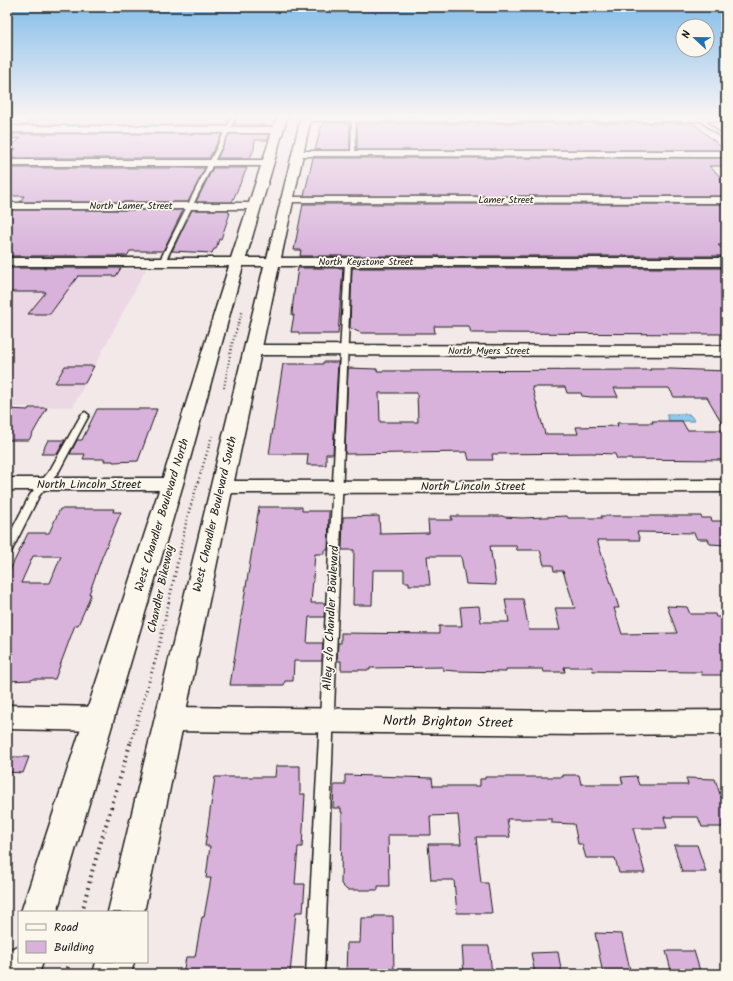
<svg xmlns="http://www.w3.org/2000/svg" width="733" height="981" viewBox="0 0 733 981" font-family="Kalam,sans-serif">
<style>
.built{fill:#ecd8e5}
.water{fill:#8ecaee;stroke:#60849a}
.building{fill:#d8b2db;stroke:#1c1c1c;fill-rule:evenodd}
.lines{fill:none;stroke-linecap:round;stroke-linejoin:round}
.lane-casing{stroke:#1c1c1c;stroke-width:3}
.street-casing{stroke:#1c1c1c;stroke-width:3}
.secondary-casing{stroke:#1c1c1c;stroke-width:3}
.path-far3{stroke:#1c1c1c;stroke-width:2;stroke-dasharray:1 2.5;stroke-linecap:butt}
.path-far2{stroke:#1c1c1c;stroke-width:2.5;stroke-dasharray:1 3;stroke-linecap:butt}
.path-far1{stroke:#1c1c1c;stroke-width:3;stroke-dasharray:1 3.5;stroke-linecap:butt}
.path{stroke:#1c1c1c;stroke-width:4;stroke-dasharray:1.5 4.5;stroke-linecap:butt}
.lane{fill:#fbf7ec;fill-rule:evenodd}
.street{fill:#fbf7ec;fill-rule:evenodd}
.secondary{fill:#fbf7ec;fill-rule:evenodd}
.labels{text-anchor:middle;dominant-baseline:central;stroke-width:3.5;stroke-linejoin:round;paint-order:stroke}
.far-street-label{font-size:10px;fill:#1c1c1c;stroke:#fbf7ec}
.street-label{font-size:12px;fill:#1c1c1c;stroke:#fbf7ec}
.near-street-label{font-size:14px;fill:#1c1c1c;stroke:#fbf7ec}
</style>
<rect width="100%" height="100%" fill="#f4e9e9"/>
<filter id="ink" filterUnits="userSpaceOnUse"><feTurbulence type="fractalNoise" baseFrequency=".025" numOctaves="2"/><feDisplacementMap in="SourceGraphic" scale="8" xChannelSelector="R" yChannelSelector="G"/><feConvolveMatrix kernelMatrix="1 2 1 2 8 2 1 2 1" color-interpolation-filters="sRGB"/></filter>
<g filter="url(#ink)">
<path class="built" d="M7 269H146L73 407H7Z"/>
<path class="water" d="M666 414H689L695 421H669Z"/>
<path class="building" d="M87 117H230L226 125H25L32 119 85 118Z
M237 117H246L266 118 263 125H234Z
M326 122 350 124V150H315L321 127Z
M693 123 725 150H357V124Z
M14 134H222L209 158H7L16 149H8L21 138 8 139Z
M229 134H267L269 136 268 140H255L254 149 250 158H217Z
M313 158H726V166H709L726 182V196H304Z
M7 168H205L188 202H20L24 196H7Z
M213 168H247L232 202H196Z
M303 204H726V245H718L726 253V256H300L301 250H294Z
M12 210H183L163 251H130L127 256H7V216Z
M192 210H229L228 213H230L221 239H219L216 249H214L212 253 172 251Z
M7 268H121L116 276H78L50 314H28L46 292H7Z
M298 268H343L338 334H299V332H291L294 315H292L293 302Z
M352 268H726V334L471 333 469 326H434L435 333H361L350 328Z
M323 362H338L333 454H326V465H307L308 454H269L283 364H323Z
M65 366H94L85 383H55Z
M348 368 377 369V371L651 370 650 369H671L726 371V460L617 459 615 454 591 453 492 454 493 460H469L467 452 345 454ZM532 387H565L567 393H581L582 396 591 397H618L614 388H669L674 397H707L726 430H687L682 421H652L653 423H617L618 426 576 427 578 434H545ZM379 393H417L418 422H380Z
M29 408H47L29 440H7V409L28 410Z
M97 409H157L138 461 113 462V461H104L105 459H83L85 454H70L77 440H82Z
M48 440H65L57 454H41Z
M259 507H302V511H329L328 550H324V554H315L311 603H325L324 617H309L307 643H323L322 661H294L293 681H285L284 685H230Z
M60 509H114L113 512H121L102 557 89 594H91L86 607 78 625H75L55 679H33L32 680 7 681V576L28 533H49ZM33 556H61L50 583H21Z
M379 516 380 534 429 533 428 520H452L451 516H503L504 517 522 518 567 516 568 518H602L601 516H701L702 518H711L712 521H726V545L710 544 708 539H697L694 533 637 532 640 540H597L619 608H614L622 634 677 633 667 606 687 607 690 614H715L716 617H726V675H702L701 672 593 671 592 667H564L565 672H544L543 669H506V672L456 671 443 670V667L370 668V670H341V661H337L338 643H341V633L439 634V626H462L460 607 479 606 481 622H509L505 599H523L529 630H560L555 608H575L563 571H554L553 565H544L540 550H517L516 546H490L496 585 466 584 461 556H427L430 585H409V582H404V570H373L372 605H353L354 550H342L343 517Z
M7 757H29L23 773 7 772Z
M276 766H300V794H305L302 847H298L295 884H305L303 912H296L290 974H183L186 957H195L202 917H204L211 878H206L210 846H205L215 777H275Z
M345 775 432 778 433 786H480V779H485V777H563V775H579L581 784H623L621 777 636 776 639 785H688L686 778 715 779 721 797H726V827H702L698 817H664L667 828H633L645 873H619L615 858H586L582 844H578L574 824 552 823V819H507L510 837H476L481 883H488L492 913H457L454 880H431L428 844H461L458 815 430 816 431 835H388L389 886H378V890H347L341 884 342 812H341V808H333L334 785H345Z
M674 845H697L706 872H682Z
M374 916H393L394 974H346L347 943H360L361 918H374Z
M595 933 622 934 631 974H603Z
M462 946H489L492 974H464Z
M666 951H694L701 974H672Z
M558 952 562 974H535L531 953Z"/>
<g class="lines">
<g class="lane-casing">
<path id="lane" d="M232 117H236L165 262 160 263 159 262Z
M352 117H356L355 154 353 155 351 154Z
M696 117H700L726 138V141Z
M348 260 351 262 324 974H306L345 262Z
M85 412 89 415 59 471 39 496 12 550 11 553 7 554V539L30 495 50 470 81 415Z"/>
</g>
<g class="street-casing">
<path id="street" d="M303 117H726V121H306L303 120Z
M7 126 279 127 283 130 279 133 7 132Z
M298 151H726V157L295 156 293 154 295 152Z
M7 160H267L272 163 267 166H7Z
M286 197H726V203L282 202 280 200 282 198Z
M7 203H254L260 206 254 209H7Z
M253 345 726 346V356L253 355 247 353 245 350 247 347Z
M7 478H172L179 479 182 484 179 489 172 490H7Z
M726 480V492L221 493 214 492 211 487 214 482 221 481Z
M7 705 99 707 109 711 113 719 109 727 99 731 7 729Z
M170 707 581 711 726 710V734L581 735 170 731 160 727 156 719 160 711Z"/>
</g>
<g class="secondary-casing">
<path id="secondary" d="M277 117H287L246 258H267L301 117H311L281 258H726V266H279L144 912H108L264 266H243L183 484 57 912H21L161 484 229 266H7V258H231Z
M19 945V962H43L39 974H7V957L11 949Z
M96 962H134L131 974H93Z"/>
</g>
<path class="path-far3" d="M224 388 232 344 242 312"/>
<path class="path-far2" d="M180 552 187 518 212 436"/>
<path class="path-far1" d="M131 742 158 651 180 551"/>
<path class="path" d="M82 912 92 872 131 741
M66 974 69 962"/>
<use href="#lane" class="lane"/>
<use href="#street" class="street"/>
<use href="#secondary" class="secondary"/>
</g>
</g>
<linearGradient id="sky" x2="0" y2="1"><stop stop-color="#84bdea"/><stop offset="0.46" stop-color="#faf5f5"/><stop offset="1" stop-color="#faf5f5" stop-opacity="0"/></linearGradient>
<rect width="733" height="254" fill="url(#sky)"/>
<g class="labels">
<g class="far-street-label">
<text x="506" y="200">Lamer Street</text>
<text x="131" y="206">North Lamer Street</text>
<text x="366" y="262">North Keystone Street</text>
<text x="489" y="351">North Myers Street</text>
</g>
<g class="street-label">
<text x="89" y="484">North Lincoln Street</text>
<text x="473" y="486">North Lincoln Street</text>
<text transform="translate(215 514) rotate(-77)">West Chandler Boulevard South</text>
<text transform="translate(162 515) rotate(-73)">West Chandler Boulevard North</text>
<text transform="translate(161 589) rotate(-78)">Chandler Bikeway</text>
<text transform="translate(331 618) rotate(-87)">Alley s/o Chandler Boulevard</text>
</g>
<g class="near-street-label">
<text transform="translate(448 722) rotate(1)">North Brighton Street</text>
</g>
</g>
<rect width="733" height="981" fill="none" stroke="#fbf7ec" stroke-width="24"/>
<rect x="12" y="12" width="709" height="957" fill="none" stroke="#1c1c1c" stroke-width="1.5" filter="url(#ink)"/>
<rect x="18" y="911" width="130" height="52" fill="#fbf7ec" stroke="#a29f99"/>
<rect x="26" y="924" width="20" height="6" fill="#fbf7ec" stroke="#a29f99"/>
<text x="54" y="931" font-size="12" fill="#1c1c1c">Road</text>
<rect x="26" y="941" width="20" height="12" fill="#d8b2db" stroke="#a29f99"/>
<text x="54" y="951" font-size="12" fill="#1c1c1c">Building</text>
<g transform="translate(695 38) rotate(292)"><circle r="19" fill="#fbf7ec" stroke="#a29f99"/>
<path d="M0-3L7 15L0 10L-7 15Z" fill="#1f6fb2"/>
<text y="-6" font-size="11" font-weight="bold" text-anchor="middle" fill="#1c1c1c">N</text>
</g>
</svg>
